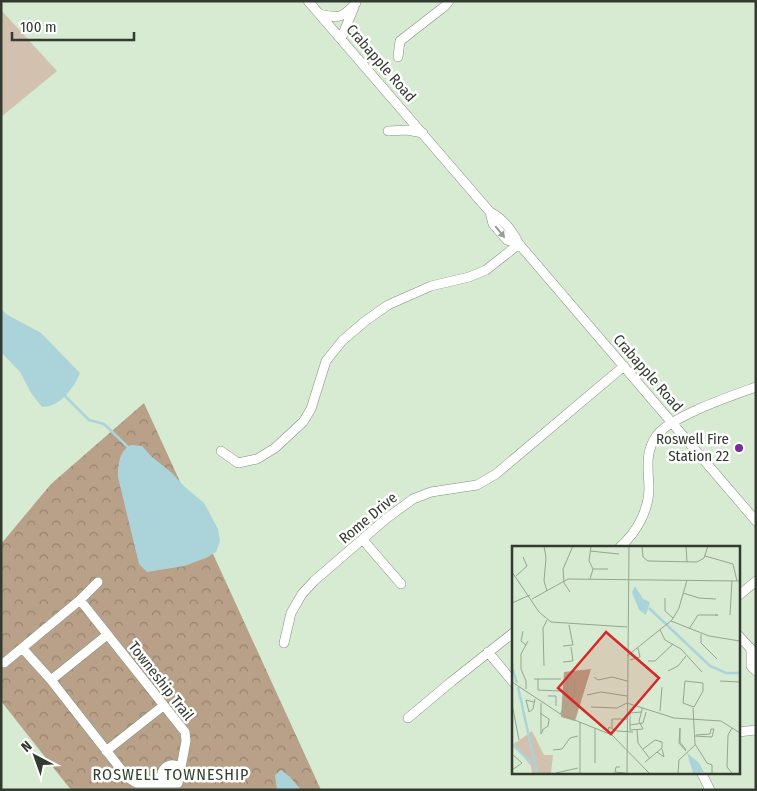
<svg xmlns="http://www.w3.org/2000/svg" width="757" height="791" viewBox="0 0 757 791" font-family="'Fira Sans Condensed',sans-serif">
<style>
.grass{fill:#d2c1af}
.forest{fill:url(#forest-crowns)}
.water{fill:#aad4da}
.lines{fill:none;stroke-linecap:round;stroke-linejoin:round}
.stream{stroke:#aad4da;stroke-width:2.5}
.minor-casing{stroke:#80947b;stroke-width:10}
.minor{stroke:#fff;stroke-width:9}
.oneway{fill:#999d98}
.poi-dot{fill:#772b9d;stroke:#fff;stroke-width:2}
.labels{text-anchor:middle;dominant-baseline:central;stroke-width:5;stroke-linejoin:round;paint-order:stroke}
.street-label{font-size:15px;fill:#333b31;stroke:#fff}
.poi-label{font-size:15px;fill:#333b31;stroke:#fff;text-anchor:end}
.neighbourhood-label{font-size:16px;letter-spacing:1px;fill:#32432e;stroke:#fff}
.inset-river{fill:none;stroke:#aad4da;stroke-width:2.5}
.inset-road{fill:none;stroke:#95a591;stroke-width:1}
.view{fill:#d62828;fill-opacity:0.15;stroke:#d62828;stroke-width:2.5}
.inset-edge{fill:none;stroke:#333b31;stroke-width:2.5}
</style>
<defs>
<pattern id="forest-crowns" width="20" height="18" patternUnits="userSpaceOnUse" patternTransform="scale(1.25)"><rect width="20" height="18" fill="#b8a188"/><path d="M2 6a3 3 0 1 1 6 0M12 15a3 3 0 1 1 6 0" fill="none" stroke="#968470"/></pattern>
</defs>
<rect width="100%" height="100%" fill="#d6ebd1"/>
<path class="grass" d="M1 10 57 71 1 117Z"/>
<path class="forest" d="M144 403 321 790H71L1 701V544L51 484Z"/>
<path class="water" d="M1 308 6 314 41 333 80 373C74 388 60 407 42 407L31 393 20 372 1 352Z
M131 445 142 446 152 457 172 473 185 487 204 503 218 529 220 541 216 552 206 558 184 566 147 572 139 564 118 477C118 465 119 451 131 445Z
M281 770 290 777 301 790H277L275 775Z"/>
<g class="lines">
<path class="stream" d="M65 396 89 420 104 424 128 447"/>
<g class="minor-casing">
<path id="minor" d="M308 1 490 212 493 224 507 240 519 244
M319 14C340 19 342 18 356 3
M341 39 354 7
M398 57 400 41 445 6 449 1
M388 131 407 130 423 133
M490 212C504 219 512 230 519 244L756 521
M221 451 238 463 257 459 275 448 303 422 311 409 326 361 342 341 364 322 388 305 431 286 469 277 486 270 519 244
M363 540 401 584
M620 547C637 532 649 510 649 487 648 468 645 451 657 435 672 416 731 396 756 387
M738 596 756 581
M80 600 185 732 186 741 178 783
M738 635 751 649V666L756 671
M284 643 291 613 302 594 314 581 387 518 413 499 431 492 477 485 496 474 624 366
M23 649 51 680 127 777 136 783H178
M488 652 513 682
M4 663 80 600 98 582
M51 680 107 635
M408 718 451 682 513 633
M738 732 756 730
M106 751 163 706
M701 772 710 790
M166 783 163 782 161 779C161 769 168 762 178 766L180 771"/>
</g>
<use href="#minor" class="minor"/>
</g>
<defs><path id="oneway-solid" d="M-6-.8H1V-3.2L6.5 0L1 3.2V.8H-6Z" transform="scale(1.25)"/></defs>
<use class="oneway" href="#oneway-solid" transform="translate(500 232) rotate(51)"/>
<circle class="poi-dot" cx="739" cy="448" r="5"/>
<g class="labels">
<g class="street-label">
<text transform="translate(381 63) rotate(49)">Crabapple Road</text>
<text transform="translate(648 373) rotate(49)">Crabapple Road</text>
<text transform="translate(368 518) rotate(-40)">Rome Drive</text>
<text transform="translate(161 681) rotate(52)">Towneship Trail</text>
</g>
<g class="poi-label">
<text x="729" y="439">Roswell Fire<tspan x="729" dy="17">Station 22</tspan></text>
</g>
<g class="neighbourhood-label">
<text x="171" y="774">ROSWELL TOWNESHIP</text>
</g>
</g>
<g transform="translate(512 546)">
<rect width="228" height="228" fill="#d6ebd1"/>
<path d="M79 123 63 175 49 171 52 126Z" fill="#b8a188"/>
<path d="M20 185 32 209H41L39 227H20L19 220 2 198Z" fill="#d2c1af"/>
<path d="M123 40 131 53 138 56 134 69 127 64 120 46ZM175 207 187 217 192 226 181 227Z" fill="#aad4da"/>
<path class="inset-river" d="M137 62 198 120 214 127H228M0 121 5 137M6 141 25 227M0 198 20 217"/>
<path class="inset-road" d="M32 0 34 12 32 35 35 45M79 0 77 15 81 23M130 0 131 11 136 15 185 16 192 12 196 0M174 0 175 16M78 5 107 8M193 10 221 18 225 35M0 26 27 66 39 76 115 81M4 30 15 20 11 11M78 33 81 23H96M58 46 52 37 51 23 61 0M171 47 187 52 204 53M153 52V65L161 72M20 53 56 33 228 35M0 57 18 49M218 69 220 35M159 75 197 90 228 95M177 83 186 69H206H203M148 84 153 94 169 103 190 126M11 85 9 95 14 99M189 88V97L205 113M51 100 61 99 57 79M115 110 160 74 167 62 175 34M118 114 128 111 126 102M136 115H143L161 98M51 116 61 115 59 101M32 120 31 82 35 74M156 125 166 120 174 110M82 131 86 134 100 131 115 135M22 133H49M26 133V144L48 145M56 133 55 148 59 152M173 135 191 137V145L182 161 171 157ZM208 135 228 136M0 136 50 169 100 189 137 227M14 143V135L9 123V108L16 95M75 149 89 146 115 150M36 150H44V160M22 156 14 154 17 166 21 163 23 153M29 157V188L31 184M0 158 7 194M79 161 105 162 115 157 162 172 209 175 228 187M181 162 183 198 195 217 200 219V227M148 165 150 141M129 166 118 167V184L131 183 127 175 130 164V162M28 167 37 173 36 180 30 184M48 168 62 149 63 133M118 179 131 177 134 166M100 182V173H115M220 182 216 189 215 221 220 227M125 184 126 197 138 213M95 187 97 181 105 185 121 186M183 190 200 191 202 183H199L198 188 184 189M131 203 143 194 150 196V202L133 216M41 204 50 203 58 192 66 190M174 205 167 197 168 182V196L174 204M145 206 152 211 150 203M0 208 10 217 0 224M83 217V183M108 221H104L103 226 113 227M44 227 66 222M68 227V176M115 227 117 0M166 227 167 214 183 199"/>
<path class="view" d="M94 86 147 132 99 188 46 142Z"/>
<rect width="228" height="228" class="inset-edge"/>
</g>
<rect width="757" height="791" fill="none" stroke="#333b31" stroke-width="5"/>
<g transform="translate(35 756) rotate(319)" stroke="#ffffff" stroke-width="4" paint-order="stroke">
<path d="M0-4L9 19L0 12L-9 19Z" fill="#333b31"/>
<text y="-8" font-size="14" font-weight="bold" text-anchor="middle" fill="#333b31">N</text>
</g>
<path d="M12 32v8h122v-8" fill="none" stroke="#333b31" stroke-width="2.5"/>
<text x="20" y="32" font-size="15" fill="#333b31" stroke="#ffffff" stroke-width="4" paint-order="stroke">100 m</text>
</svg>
